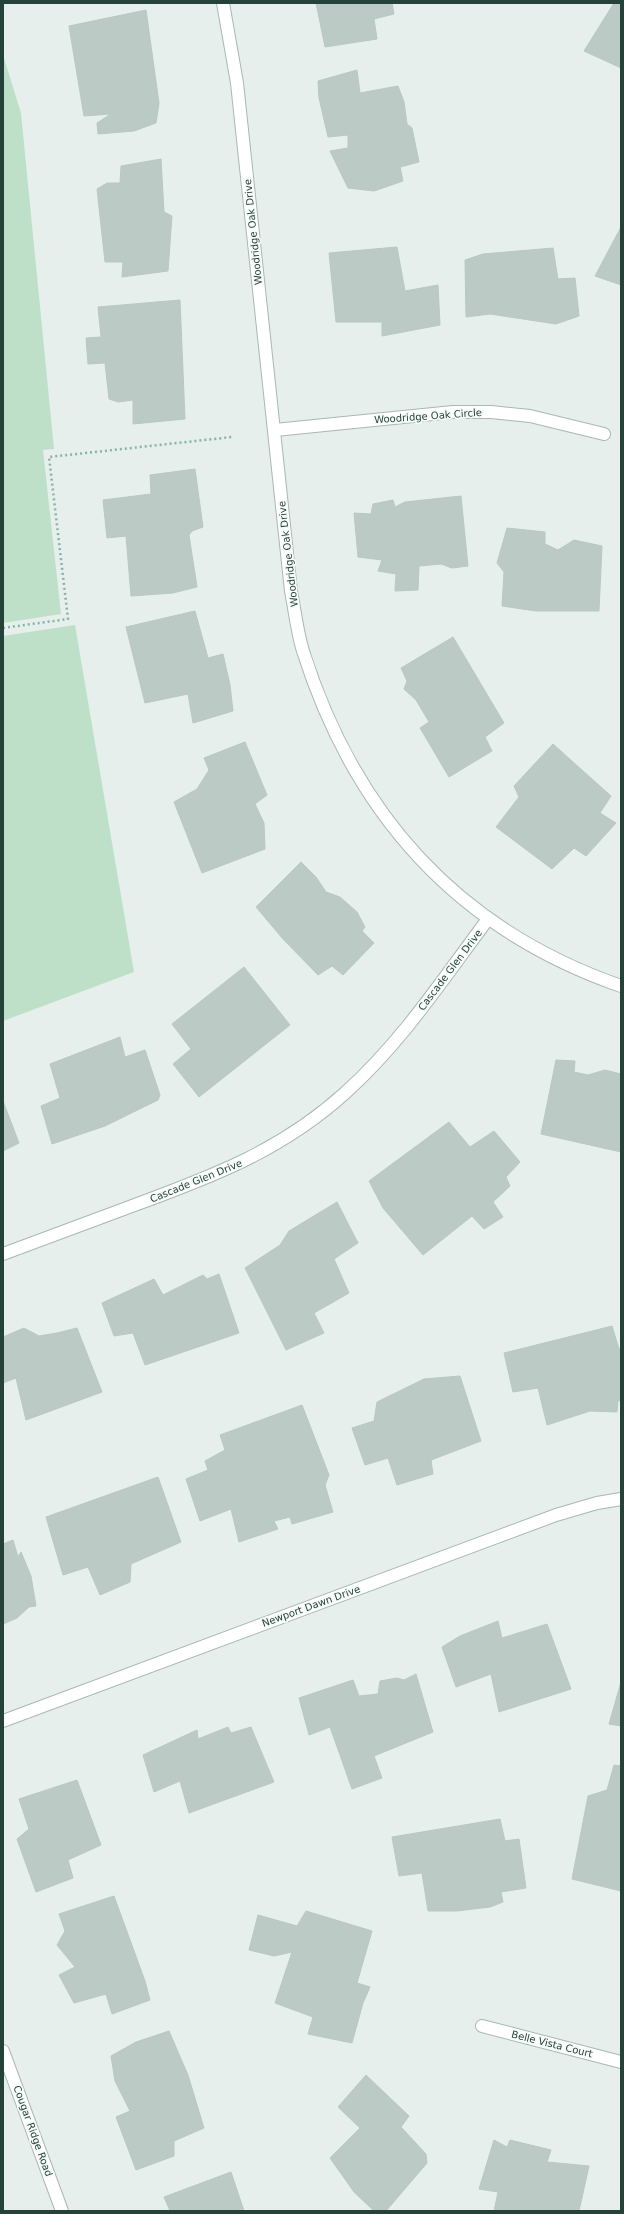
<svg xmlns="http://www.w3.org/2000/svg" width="624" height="2214" viewBox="0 0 624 2214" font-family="'DejaVu Sans',sans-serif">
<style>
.grass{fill:#bfe0c8}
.building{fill:#bbcac4;stroke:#b8c9c2}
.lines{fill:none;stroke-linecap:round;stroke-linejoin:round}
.minor-casing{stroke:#a8b8b2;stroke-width:14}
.path{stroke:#86b3a5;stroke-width:2.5;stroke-dasharray:2 3;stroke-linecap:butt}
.minor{stroke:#fff;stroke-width:12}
.labels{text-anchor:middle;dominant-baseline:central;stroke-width:3.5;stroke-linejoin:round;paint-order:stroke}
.street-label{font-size:10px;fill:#24423a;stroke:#f7fbf9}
</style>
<rect width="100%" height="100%" fill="#e6efeb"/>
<path class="grass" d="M3 55 21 113 54 449 43 450 61 614 3 623Z
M75 625 134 972 3 1021V636Z"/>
<path class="building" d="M316 3H392L394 14 374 19 377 39 325 47Z
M614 3H621V68L584 51Z
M146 10 159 103 156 123 134 131 98 134 97 123 111 114 84 116 69 26Z
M357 70 360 93 398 86 404 102 407 124 412 128 419 162 400 167 403 181 374 191 348 188 330 151 348 148V135L328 137 319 98 318 81Z
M161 159 164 212 172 216 168 271 122 277 123 262H105L97 189 107 183H120L121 166Z
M621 227V285L595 276Z
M397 247 405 291 438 285 440 325 382 336V322H336L329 253Z
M553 248 558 279 575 278 579 316 556 324 490 314 466 317 465 260 483 254Z
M180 300 185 419 133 424V400L118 402 109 399 105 363 88 364 86 338 101 337 98 307Z
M195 469 203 527 192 531 189 535 197 587 173 593 131 596 126 536 107 538 103 500 151 494 150 475Z
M461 496 468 566 452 568 441 564 419 566 418 590 395 591 396 574 378 571 382 560 358 557 354 513 371 514 373 504 393 500 395 507 405 502Z
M507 528 545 532V544L558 550 574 540 602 546 599 611H536L502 606 504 572 497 563Z
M195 611 208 658 223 654 230 685 233 711 193 723 188 694 145 703 126 627Z
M453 637 504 723 485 737 492 751 449 777 420 728 429 722 416 700 404 689 407 681 401 668Z
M245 742 267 795 255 804 264 823 265 849 202 873 174 802 197 789 209 770 204 758Z
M553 744 611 796 600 813 616 823 586 856 574 848 552 869 496 827 519 797 514 786Z
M301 862 316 877 326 892 340 897 357 912 365 927 362 931 374 943 343 975 332 966 318 975 283 939 256 907Z
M244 967 290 1025 199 1097 173 1064 191 1049 172 1024Z
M120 1037 125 1057 145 1050 160 1095 158 1100 105 1126 52 1144 41 1106 60 1098 50 1064Z
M556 1060 575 1061 574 1072 588 1075 605 1070 621 1074V1152L541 1134Z
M3 1101 19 1143 3 1151Z
M449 1122 470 1147 494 1131 520 1162 506 1177 510 1186 493 1202 503 1217 484 1229 472 1216 423 1255 383 1208 369 1181Z
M337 1202 358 1243 334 1259 349 1293 314 1313 324 1333 286 1350 245 1268 280 1245 289 1231Z
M219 1274 239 1333 145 1365 133 1333 114 1336 102 1303 154 1279 163 1295 203 1275 207 1279Z
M612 1326 619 1349H621V1400L618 1401 617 1412 590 1411 547 1425 538 1388 513 1392 504 1353Z
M24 1328 39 1336 57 1333 77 1328 102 1392 26 1420 16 1378 3 1383V1337Z
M460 1376 481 1441 431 1460 433 1474 397 1485 388 1458 365 1465 352 1428 374 1421 377 1402 424 1379Z
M302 1405 329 1475 325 1485 333 1512 292 1524 290 1517 274 1521 278 1529 239 1542 231 1509 200 1521 186 1479 208 1470 205 1461 225 1450 220 1435Z
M158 1477 181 1542 131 1564 130 1582 100 1595 88 1567 63 1575 46 1517Z
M13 1540 18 1557 21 1552 31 1576 36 1606 29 1607 17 1618 3 1624V1544Z
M498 1621 502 1638 547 1624 571 1689 499 1712 491 1674 456 1687 442 1647 460 1636Z
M416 1674 433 1732 374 1756 382 1778 352 1789 330 1727 309 1735 299 1698 353 1680 359 1696 378 1694 380 1681 397 1678 404 1680Z
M621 1682V1726L609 1724Z
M228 1727 231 1733 251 1727 274 1782 189 1813 180 1781 154 1792 143 1755 197 1730 198 1739Z
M614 1765 621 1766V1891L572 1879 588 1796 607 1790Z
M77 1780 101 1845 68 1860 73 1878 36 1892 17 1839 29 1829 19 1799Z
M500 1819 505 1841 519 1839 526 1888 501 1892 503 1902 490 1907 457 1911H428L422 1873 399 1876 392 1837Z
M114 1896 145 1981 150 2000 112 2014 106 1994 74 2003 59 1975 75 1967 57 1945 65 1931 59 1914Z
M306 1911 372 1931 357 1983 370 1987 363 2003 352 2043 308 2034 313 2017 275 2003 292 1952 274 1956 249 1950 258 1915 297 1926Z
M169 2031 188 2075 204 2128 174 2141V2156L136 2170 116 2117 130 2111 115 2081 111 2056 136 2042Z
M366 2075 409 2116 401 2127 426 2154 427 2163 386 2211H374L354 2192 330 2158 360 2128 338 2107Z
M494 2140 507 2147 510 2140 551 2150 547 2162 589 2166 579 2211H494L498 2192 479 2189Z
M231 2172 244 2211H170L164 2197Z"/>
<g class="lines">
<g class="minor-casing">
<path id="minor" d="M223 3 237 83 291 591C295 611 297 632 303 651 355 815 457 929 621 986
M275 430 453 412H491L530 416 604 434
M3 1254C46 1238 89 1222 132 1206 211 1177 281 1151 345 1093 401 1043 443 979 488 919
M3 1721 556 1515 597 1503 621 1499
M482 2026 621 2062
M3 2051 62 2211"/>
</g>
<path class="path" d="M3 628 68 619 49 457 232 437"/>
<use href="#minor" class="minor"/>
</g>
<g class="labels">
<g class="street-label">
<text transform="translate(253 232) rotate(-96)">Woodridge Oak Drive</text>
<text transform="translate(428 416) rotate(-4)">Woodridge Oak Circle</text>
<text transform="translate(288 554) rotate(-97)">Woodridge Oak Drive</text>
<text transform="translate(450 970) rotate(-53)">Cascade Glen Drive</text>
<text transform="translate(196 1181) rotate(-22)">Cascade Glen Drive</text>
<text transform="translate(311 1606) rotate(-20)">Newport Dawn Drive</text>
<text transform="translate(552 2044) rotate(14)">Belle Vista Court</text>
<text transform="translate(33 2131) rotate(70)">Cougar Ridge Road</text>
</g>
</g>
<rect width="624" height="2214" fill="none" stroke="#24423a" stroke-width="8"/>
</svg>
